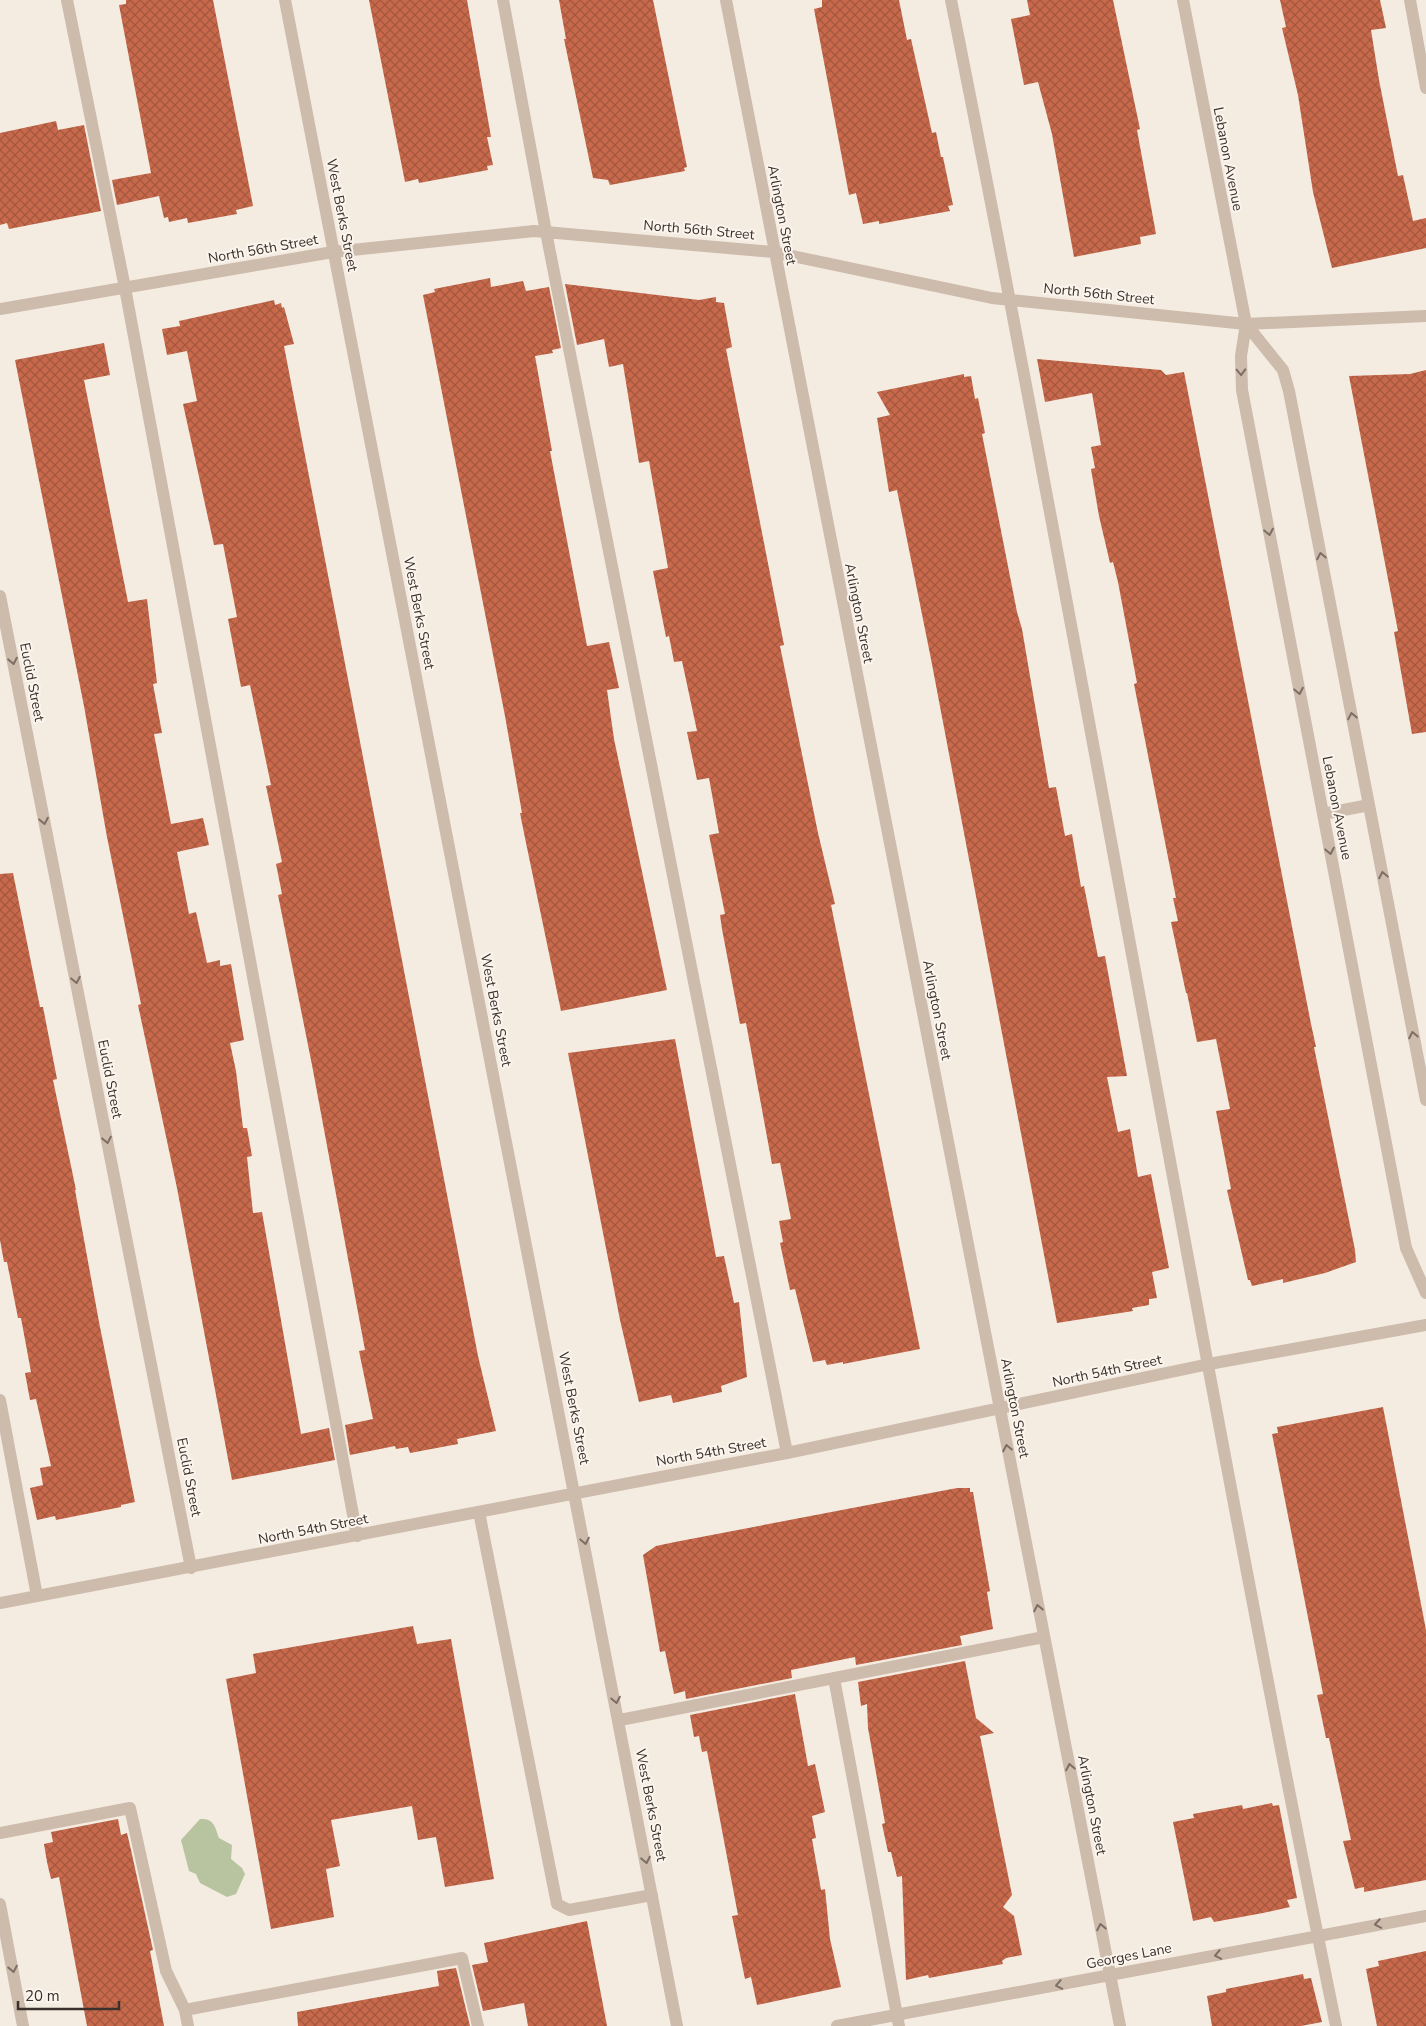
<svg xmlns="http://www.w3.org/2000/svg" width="1426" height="2026" viewBox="0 0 1426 2026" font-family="'Nunito Sans',sans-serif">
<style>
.green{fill:#b8c4a0}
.building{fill:url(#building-cross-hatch)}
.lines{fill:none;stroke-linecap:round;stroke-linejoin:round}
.minor{stroke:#cdbbac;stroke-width:12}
.oneway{stroke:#7d6f65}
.labels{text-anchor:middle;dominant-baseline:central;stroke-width:4;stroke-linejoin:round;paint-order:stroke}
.street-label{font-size:14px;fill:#3b302b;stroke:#fbf5ee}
</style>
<defs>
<pattern id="building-cross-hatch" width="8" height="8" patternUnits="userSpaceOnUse" patternTransform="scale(1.25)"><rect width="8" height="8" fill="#c8694b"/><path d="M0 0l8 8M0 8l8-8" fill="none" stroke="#a4573f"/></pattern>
</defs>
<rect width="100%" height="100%" fill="#f4ebe1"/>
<path class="green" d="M200 1819C214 1818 215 1827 219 1838L232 1845 231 1859 242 1868 245 1874 236 1894 227 1897 200 1883 196 1874 189 1871 181 1840Z"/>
<path class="building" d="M126 0H213L253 206 236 210 237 214 188 223 187 218 169 222 168 217 164 218 159 196 117 205 112 180 151 173 119 5 126 4Z
M369 0H467L491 137H487L493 165 487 166 488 170 419 183 418 179 405 182Z
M559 0H653L687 167 684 168 685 171 610 185 608 180 593 178 564 39H566Z
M822 0H899L907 40 911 39 932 133 936 132 941 157H943L953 205 948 206 950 211 879 224V221L863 224 856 193 849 195 814 9 822 7Z
M1027 0H1113L1140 129 1137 130 1156 234 1140 237 1141 244 1074 257 1052 134 1038 82 1024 85 1011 19 1030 15Z
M1280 0H1380L1386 28 1371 30 1379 80 1398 176 1403 175 1413 221 1426 218V248L1332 268 1313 192 1298 95 1282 28 1286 27Z
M56 121 58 130 84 125 101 211 9 229 7 223 0 225V133Z
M490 278 491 287 523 281 526 291 549 287 561 348 552 350 553 353 535 356 552 451H550L587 646 609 642 619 688 607 690 614 739 667 990 561 1011 525 838 520 813H522L505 716 423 295 435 292 434 289Z
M565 284 699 300 716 297V302L724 303 732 347 726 349 784 645 780 646 818 833 835 904 831 905 841 954 920 1349 843 1364V1362L827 1365 825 1360 813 1362 795 1289 790 1290 780 1243 783 1242 779 1221 791 1219 780 1163 772 1164 746 1023 740 1024 722 929 720 915 725 914 709 835 719 833 709 778 697 780 687 732 697 731 682 661 674 662 669 636 666 637 653 571 668 568 649 461 639 463 623 364 609 367 604 339 577 345Z
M274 300 275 305 281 303 282 308 284 307 294 344 284 346 478 1356 496 1431 457 1439 458 1444 410 1453 408 1447 396 1449 395 1446 350 1455 345 1425 373 1419 359 1351 365 1350 312 1065 278 895 282 894 276 864 282 862 266 786 271 785 250 685 241 687 228 619 237 617 223 544 214 545 183 404 197 401 187 351 167 355 162 329 180 326 179 321Z
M104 343 110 375 84 380 128 602 147 599 157 683 153 684 162 733 154 734 171 824 203 818 209 845 177 852 189 914 196 912 207 963 220 960V966L231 964 244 1040 230 1043 236 1071 243 1128H247L252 1156 247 1157 253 1213 262 1212 301 1434 329 1428 335 1460 232 1480 177 1188 138 1005 141 1004 107 837 84 706 15 360Z
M1037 359 1161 370 1166 375 1184 372 1311 1024 1316 1047H1314L1355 1250 1356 1262 1325 1273 1283 1283V1279L1252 1286 1250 1280H1248L1227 1190 1231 1189 1216 1111 1230 1109 1216 1039 1197 1042 1187 993H1186L1171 922 1178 921 1173 898H1176L1134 684 1137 683 1118 582 1113 562 1110 563 1099 516 1091 469 1095 468 1091 447 1101 445 1092 393 1045 402Z
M1426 370V732L1412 734 1394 632 1398 631 1349 376 1410 374Z
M964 374V377L971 376 975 399 978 398 985 433 982 434 1017 612 1022 629 1049 788 1056 787 1065 836 1072 834 1081 887 1084 886 1098 957 1105 956 1109 978 1127 1076 1107 1077 1118 1132 1130 1129 1138 1177 1151 1174 1169 1268 1152 1272 1157 1298 1149 1299V1305L1132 1308 1133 1311 1057 1323 931 659 897 490 889 492 877 418 890 415 877 392Z
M13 873 40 1007H43L57 1079 53 1080 76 1190H75L99 1322 135 1502 121 1505V1507L56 1520 55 1516 37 1520 30 1488 43 1485 40 1468 51 1466 36 1399 30 1400 25 1373 31 1372 21 1318H18L7 1262H4L0 1240V874Z
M675 1039 716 1257 724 1256 734 1303 739 1302 747 1377 721 1386 722 1392 673 1403 671 1395 639 1402 620 1320 568 1053Z
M1383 1407 1426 1630V1880L1364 1892V1887L1355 1889 1343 1841 1351 1840 1329 1738H1326L1317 1695 1323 1694 1272 1434 1278 1433 1277 1427Z
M957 1488H970V1492H973L990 1591 987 1592 993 1629 960 1636 962 1645 856 1665 855 1657 791 1670 792 1678 686 1699 685 1691 674 1694 665 1651 660 1652 643 1555 656 1546 675 1542Z
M413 1626 417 1644 451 1639 494 1879 445 1887 436 1837 418 1840 412 1806 331 1820 340 1866 326 1869 334 1917 271 1929 226 1679 256 1673 253 1654Z
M965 1661 976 1718 994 1733 980 1736 1012 1895 1003 1907 1014 1916 1022 1955 1006 1958 1002 1961 1003 1964 929 1978 928 1975 906 1980 902 1876 897 1877 891 1852H888L882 1824 885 1823 868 1728 867 1704 861 1706 858 1682Z
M795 1694 808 1766 815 1764 825 1812 812 1816 816 1838 812 1839 821 1890 825 1889 830 1939 841 1987 757 2005 751 1977 745 1979 732 1916 738 1915 707 1751 702 1752 699 1736 694 1737 690 1715Z
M1272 1803 1273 1806 1279 1805 1297 1898 1287 1900 1290 1907 1263 1913 1214 1922 1211 1917 1193 1921 1173 1822 1194 1818 1193 1814 1242 1805 1243 1809Z
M118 1819 121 1835 127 1833 131 1850 153 1950 150 1951 164 2026H87L59 1877 51 1879 47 1862 44 1844 53 1842 51 1832Z
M587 1921 607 2026H528L524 2003 483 2011 472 1965 488 1962 484 1943Z
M1426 1951V2026H1377L1366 1969 1379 1966 1378 1961Z
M456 1968 470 2026H298L297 2012 439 1986 437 1971Z
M1303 1974 1304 1979 1311 1978 1322 2022 1301 2026H1212L1207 1996 1226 1992V1989Z"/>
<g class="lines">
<path class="minor" d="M67 0 125 288 357 1536
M285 0 677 2026
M503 0 546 232 787 1453
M726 0 1120 2026
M951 0C1086 674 1199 1352 1336 2026
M1183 0 1246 324 1241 356 1242 390 1406 1248 1426 1293
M1410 0 1426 88
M0 309 333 252 534 231 773 252 992 298 1246 324 1426 316
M1246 324 1283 370 1289 391 1426 1100
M0 596 191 1568
M1323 814 1369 805
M0 1400 37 1596
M479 1512 557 1904 569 1910 652 1895
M0 1603 787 1453 1209 1364 1426 1325
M834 1678 899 2026
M620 1720 1044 1637
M0 1833 130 1808 166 1971 185 2010 188 2026
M0 1904 23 2026
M185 2010 462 1958 478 2026
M837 2026 1426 1916"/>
</g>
<defs><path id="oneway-chevron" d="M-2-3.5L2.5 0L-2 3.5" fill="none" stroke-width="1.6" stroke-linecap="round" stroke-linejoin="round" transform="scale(1.25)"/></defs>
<g class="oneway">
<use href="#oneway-chevron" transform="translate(1241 372) rotate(88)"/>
<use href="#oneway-chevron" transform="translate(1269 532) rotate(79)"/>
<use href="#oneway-chevron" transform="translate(1321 556) rotate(-101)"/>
<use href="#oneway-chevron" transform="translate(13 661) rotate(79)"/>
<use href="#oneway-chevron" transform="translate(1299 691) rotate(79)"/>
<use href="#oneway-chevron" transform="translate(1352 716) rotate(-101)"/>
<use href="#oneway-chevron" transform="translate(44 821) rotate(79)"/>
<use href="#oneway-chevron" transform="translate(1330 851) rotate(79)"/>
<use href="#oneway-chevron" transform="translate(1383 875) rotate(-101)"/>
<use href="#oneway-chevron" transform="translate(76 980) rotate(79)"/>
<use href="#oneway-chevron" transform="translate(1413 1035) rotate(-101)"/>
<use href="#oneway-chevron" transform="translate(107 1140) rotate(79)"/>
<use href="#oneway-chevron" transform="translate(1007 1448) rotate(-101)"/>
<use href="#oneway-chevron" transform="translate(585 1541) rotate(79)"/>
<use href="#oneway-chevron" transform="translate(1038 1608) rotate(-101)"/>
<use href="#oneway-chevron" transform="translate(616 1700) rotate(79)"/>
<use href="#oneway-chevron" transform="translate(1070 1767) rotate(-101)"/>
<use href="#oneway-chevron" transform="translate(646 1860) rotate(79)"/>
<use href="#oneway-chevron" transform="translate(1378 1924) rotate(170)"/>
<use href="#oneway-chevron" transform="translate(1101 1927) rotate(-101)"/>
<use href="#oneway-chevron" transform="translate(1218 1955) rotate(169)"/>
<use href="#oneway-chevron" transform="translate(13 1969) rotate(79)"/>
<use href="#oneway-chevron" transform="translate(1059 1985) rotate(169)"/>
</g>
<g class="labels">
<g class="street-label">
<text transform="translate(1228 159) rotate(79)">Lebanon Avenue</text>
<text transform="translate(342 215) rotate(79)">West Berks Street</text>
<text transform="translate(782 215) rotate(79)">Arlington Street</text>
<text transform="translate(699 230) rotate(5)">North 56th Street</text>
<text transform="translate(263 249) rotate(-10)">North 56th Street</text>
<text transform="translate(1099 294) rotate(6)">North 56th Street</text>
<text transform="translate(419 613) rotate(79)">West Berks Street</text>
<text transform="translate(859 613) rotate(79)">Arlington Street</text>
<text transform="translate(32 682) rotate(79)">Euclid Street</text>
<text transform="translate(1337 808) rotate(79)">Lebanon Avenue</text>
<text transform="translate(496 1010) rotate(79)">West Berks Street</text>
<text transform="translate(937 1010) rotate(79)">Arlington Street</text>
<text transform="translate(110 1079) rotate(79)">Euclid Street</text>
<text transform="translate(1107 1371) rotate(-12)">North 54th Street</text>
<text transform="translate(574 1408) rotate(79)">West Berks Street</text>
<text transform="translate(1015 1408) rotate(79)">Arlington Street</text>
<text transform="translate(711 1452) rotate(-10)">North 54th Street</text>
<text transform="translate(189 1477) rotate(79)">Euclid Street</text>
<text transform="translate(313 1529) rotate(-11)">North 54th Street</text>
<text transform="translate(651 1805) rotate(79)">West Berks Street</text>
<text transform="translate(1092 1805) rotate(79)">Arlington Street</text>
<text transform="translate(1129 1956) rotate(-11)">Georges Lane</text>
</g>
</g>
<path d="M18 2001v8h101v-8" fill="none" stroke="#3b302b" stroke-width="2.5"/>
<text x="25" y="2001" font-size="15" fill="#3b302b" stroke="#fbf5ee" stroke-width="4" paint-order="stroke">20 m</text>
</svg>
